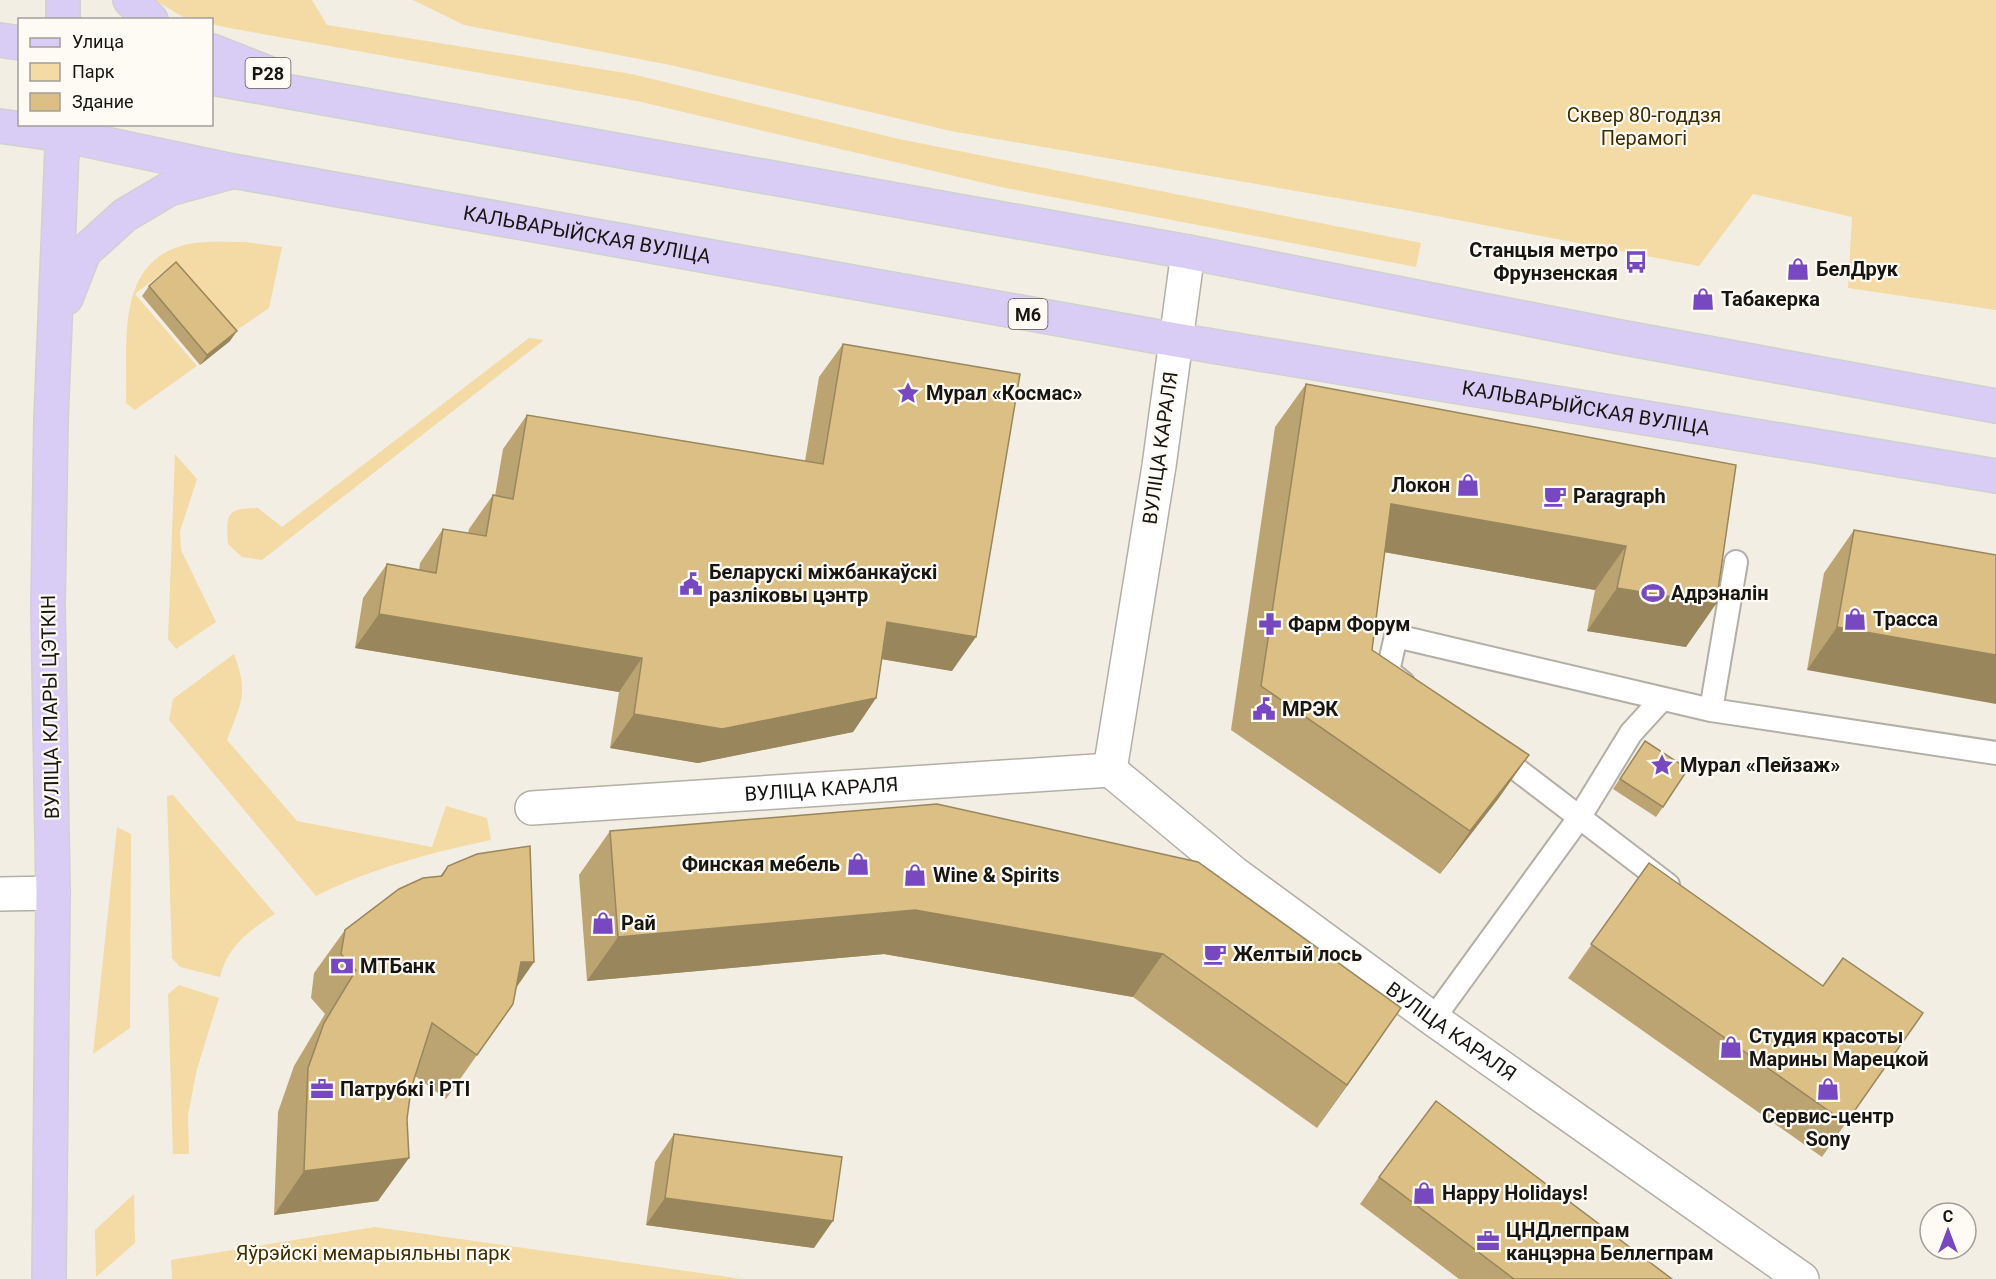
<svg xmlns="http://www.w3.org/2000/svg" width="1996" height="1279" viewBox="0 0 1996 1279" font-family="Roboto,sans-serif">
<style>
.green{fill:#f4daa5}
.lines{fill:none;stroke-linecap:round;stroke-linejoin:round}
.lane-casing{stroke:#b4afa6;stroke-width:26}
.street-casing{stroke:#b4afa6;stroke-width:36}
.secondary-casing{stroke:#b4afa6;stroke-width:36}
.primary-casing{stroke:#d1d0d0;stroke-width:36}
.lane{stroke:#fff;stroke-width:22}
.street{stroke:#fff;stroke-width:33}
.secondary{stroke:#fff;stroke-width:33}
.primary{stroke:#d9cdf6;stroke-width:33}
.wall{fill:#bca472}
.shaded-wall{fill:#99865d}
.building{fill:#dbbf85;stroke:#99865d;stroke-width:1.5}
.labels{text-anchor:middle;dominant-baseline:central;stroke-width:4.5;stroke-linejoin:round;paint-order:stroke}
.shield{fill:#fefbf5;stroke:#5d5b56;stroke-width:1.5}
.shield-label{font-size:18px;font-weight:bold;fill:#181612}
.park-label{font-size:20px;fill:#412e00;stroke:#fefbf5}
.street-label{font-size:20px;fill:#181612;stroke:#fefbf5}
.poi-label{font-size:20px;font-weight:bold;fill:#181612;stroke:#fefbf5;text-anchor:start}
</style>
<rect width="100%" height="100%" fill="#f3eee3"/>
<path class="green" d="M155 0H312L327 25 632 74 899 139 1421 243 1416 267 1001 187 637 101 229 28 212 24V20L183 17Z
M413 0H1996V310L1848 288 1852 217 1753 194 1699 266 1400 209 951 131 670 65 464 25Z
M245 242 282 247 269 308 231 334 169 268 135 294 197 366 135 410 126 403C128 342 113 256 194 243 211 241 229 242 245 242Z
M529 338 544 340 262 560 242 557 228 544C226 514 226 508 258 508L282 527Z
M175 454 197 479 180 531 181 550 216 622 176 649 168 639Z
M234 654C249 693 241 703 227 740L297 821 432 847 446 806 487 818 491 840C430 853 372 868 316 896L169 720 173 699Z
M173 795 275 914C249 930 227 947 220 977L180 967 172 958 167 796Z
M117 827 131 834 130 1028 93 1054Z
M179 985 219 998 197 1069 188 1115 189 1154H173L168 994Z
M134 1194 135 1243 96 1277 95 1230Z
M375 1227 743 1279H172L171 1260Z"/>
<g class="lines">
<g class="lane-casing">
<path id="lane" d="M1736 562 1711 710 1996 753
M1403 683 1388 671 1396 636 1711 710
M1494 752 1668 885
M1433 1019 1579 818 1631 733 1662 699"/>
</g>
<g class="street-casing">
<g id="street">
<path id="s1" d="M532 808 1110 770"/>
</g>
</g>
<g class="secondary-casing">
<g id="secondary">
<path id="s2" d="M1188 252 1159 466 1110 770 1234 873 1433 1019 1802 1279"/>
<path d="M0 894 53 893"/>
</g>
</g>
<g class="primary-casing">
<g id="primary">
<path d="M63 0V20"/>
<path d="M130 0 151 20"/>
<path d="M0 40 20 43"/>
<path d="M212 51 268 73"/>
<path d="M212 78 1188 252 1620 337 1996 406"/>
<path id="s3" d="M0 126 63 135 233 171 1176 340 1996 476"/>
<path d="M66 298 84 252 125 215 169 189 227 173"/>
<path d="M49 1279 53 893 48 606 51 420 63 124"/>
</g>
</g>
<use href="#lane" class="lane"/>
<use href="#street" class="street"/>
<use href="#secondary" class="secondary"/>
<use href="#primary" class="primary"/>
</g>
<path class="wall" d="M149 286 230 341 200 365 142 296Z
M843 344 952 671 882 659 876 698 853 732 698 763 610 748 619 692 355 648 363 598 387 564 419 570 420 563 443 529 468 533 469 529 493 495 495 496 503 449 527 415 805 461 819 377Z
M1306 384 1736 465 1686 647 1587 631 1595 590 1385 552 1372 650 1529 755 1498 799 1440 874 1231 730 1275 427Z
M1854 530 1996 555 1807 670 1824 573Z
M1645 741 1663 807 1656 817 1613 789Z
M610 831 1198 862 1371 1052 1317 1128 1133 997 884 954 587 981 579 875Z
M1649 863 1823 986 1923 1013 1822 1157 1568 978Z
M448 866 534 962 516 988 513 1004 446 1099 415 1076 378 1201 274 1215 278 1112 294 1066 325 1014 311 998 314 973 345 930 440 876Z
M674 1134 814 1248 646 1225 655 1162Z
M1379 1177 1672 1279H1459L1360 1204Z"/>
<path class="shaded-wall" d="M237 331 230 341 200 365 207 355Z
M1391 504 1626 546 1595 590 1361 548Z
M1617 588 1716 604 1686 647 1587 631Z
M379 614 642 658 619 692 355 648Z
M887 622 976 637 952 671 863 656Z
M1837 627 1996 655V704L1807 670Z
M876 698 853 732 698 763 610 748 634 714Z
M1529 755 1498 799 1440 874 1470 831Z
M915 910 1163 954 1133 997 884 954 587 981 618 937Z
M521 962H534L503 1006Z
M1401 1008 1371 1052 1317 1128 1347 1085Z
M409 1158 378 1201 274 1215 304 1171Z
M665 1198 833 1221 814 1248 646 1225Z"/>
<path class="building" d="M176 262 237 331 207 355 149 286Z
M843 344 1020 374 976 637 887 622 876 698 722 729 634 714 642 658 379 614 387 564 436 573 443 529 486 536 493 495 513 499 527 415 823 464Z
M1306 384 1736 465 1716 604 1617 588 1626 546 1391 504 1372 650 1529 755 1470 831 1261 686Z
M1854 530 1996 555V655L1837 627Z
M1645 741 1688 769 1663 807 1620 779Z
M937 804 1198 862 1401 1008 1347 1085 1163 954 915 910 618 937 610 831Z
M530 846 534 962H521L513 1004 477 1055 432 1023 411 1089 407 1119 409 1158 304 1171 308 1068 324 1023 356 970 341 954 345 930 399 889 423 878 442 876 448 866 477 854Z
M1649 863 1823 986 1843 958 1923 1013 1846 1123 1591 944Z
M1436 1101 1672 1279H1514L1379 1177Z
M674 1134 842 1157 833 1221 665 1198Z"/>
<defs>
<g id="bus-bare" transform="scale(1.8)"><path d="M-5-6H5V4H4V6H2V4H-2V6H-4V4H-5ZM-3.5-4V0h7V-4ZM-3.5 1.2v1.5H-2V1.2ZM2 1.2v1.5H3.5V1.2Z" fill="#7748c0" stroke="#fefbf5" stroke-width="2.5" paint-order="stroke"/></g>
<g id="shop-bare" transform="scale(1.8)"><path d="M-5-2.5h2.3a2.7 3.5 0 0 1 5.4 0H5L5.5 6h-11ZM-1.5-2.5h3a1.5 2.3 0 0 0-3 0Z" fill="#7748c0" stroke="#fefbf5" stroke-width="2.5" paint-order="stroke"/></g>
<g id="sight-bare" transform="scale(1.8)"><path d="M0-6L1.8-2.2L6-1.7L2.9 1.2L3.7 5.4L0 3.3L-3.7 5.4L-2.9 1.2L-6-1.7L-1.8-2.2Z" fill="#7748c0" stroke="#fefbf5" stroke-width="2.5" paint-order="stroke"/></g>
<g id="cafe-bare" transform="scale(1.8)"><path d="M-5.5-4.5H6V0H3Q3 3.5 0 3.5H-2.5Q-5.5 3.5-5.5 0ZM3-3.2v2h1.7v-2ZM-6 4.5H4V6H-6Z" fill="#7748c0" stroke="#fefbf5" stroke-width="2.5" paint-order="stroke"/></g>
<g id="civic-bare" transform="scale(1.8)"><path d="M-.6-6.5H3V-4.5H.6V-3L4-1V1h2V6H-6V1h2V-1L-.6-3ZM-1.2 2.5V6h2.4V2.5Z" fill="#7748c0" stroke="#fefbf5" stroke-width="2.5" paint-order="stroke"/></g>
<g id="stadium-bare" transform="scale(1.8)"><path d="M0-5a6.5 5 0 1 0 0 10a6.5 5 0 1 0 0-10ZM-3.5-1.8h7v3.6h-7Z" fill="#7748c0" stroke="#fefbf5" stroke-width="2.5" paint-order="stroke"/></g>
<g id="pharmacy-bare" transform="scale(1.8)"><path d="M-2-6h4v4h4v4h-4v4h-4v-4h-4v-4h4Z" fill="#7748c0" stroke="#fefbf5" stroke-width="2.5" paint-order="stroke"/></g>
<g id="bank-bare" transform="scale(1.8)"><path d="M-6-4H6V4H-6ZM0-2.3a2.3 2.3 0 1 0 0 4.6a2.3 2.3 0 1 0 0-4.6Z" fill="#7748c0" stroke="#fefbf5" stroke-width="2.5" paint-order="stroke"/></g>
<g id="office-bare" transform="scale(1.8)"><path d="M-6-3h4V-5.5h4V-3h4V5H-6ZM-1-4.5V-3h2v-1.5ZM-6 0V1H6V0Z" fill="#7748c0" stroke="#fefbf5" stroke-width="2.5" paint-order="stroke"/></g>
</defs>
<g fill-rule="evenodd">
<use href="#bus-bare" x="1636" y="262"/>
<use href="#shop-bare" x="1798" y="269"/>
<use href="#shop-bare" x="1703" y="299"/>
<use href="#sight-bare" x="908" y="393"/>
<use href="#shop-bare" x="1468" y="485"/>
<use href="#cafe-bare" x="1555" y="496"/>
<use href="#civic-bare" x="691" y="584"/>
<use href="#stadium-bare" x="1653" y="593"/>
<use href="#shop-bare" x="1855" y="619"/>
<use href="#pharmacy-bare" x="1270" y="624"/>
<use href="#civic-bare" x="1264" y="709"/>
<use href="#sight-bare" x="1662" y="765"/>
<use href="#shop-bare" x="858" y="864"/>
<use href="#shop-bare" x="915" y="875"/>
<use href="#shop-bare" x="603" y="923"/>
<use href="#cafe-bare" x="1215" y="954"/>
<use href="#bank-bare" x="342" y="966"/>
<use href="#shop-bare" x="1731" y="1047"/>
<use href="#office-bare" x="322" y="1089"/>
<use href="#shop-bare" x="1828" y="1089"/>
<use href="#shop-bare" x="1424" y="1193"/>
<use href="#office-bare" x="1488" y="1241"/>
</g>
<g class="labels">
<g class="shield">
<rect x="245.5" y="58" width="45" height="30" rx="4.5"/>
<rect x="1008.5" y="299" width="39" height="30" rx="4.5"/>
</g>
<g class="shield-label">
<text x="268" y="73">Р28</text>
<text x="1028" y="314">М6</text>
</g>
<g class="park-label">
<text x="1644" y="115">Сквер 80-годдзя<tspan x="1644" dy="23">Перамогі</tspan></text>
<text x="373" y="1253">Яўрэйскі мемарыяльны парк</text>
</g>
<g class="street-label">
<text stroke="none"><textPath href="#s3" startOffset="597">КАЛЬВАРЫЙСКАЯ ВУЛІЦА</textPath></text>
<text stroke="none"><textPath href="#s3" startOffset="1611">КАЛЬВАРЫЙСКАЯ ВУЛІЦА</textPath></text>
<text transform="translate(1160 448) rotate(-82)">ВУЛІЦА КАРАЛЯ</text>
<text transform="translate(50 707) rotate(-91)">ВУЛІЦА КЛАРЫ ЦЭТКІН</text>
<text stroke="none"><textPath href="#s1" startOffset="290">ВУЛІЦА КАРАЛЯ</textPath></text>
<text stroke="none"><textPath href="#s2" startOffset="954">ВУЛІЦА КАРАЛЯ</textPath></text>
</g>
<g class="poi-label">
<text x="1618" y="250" text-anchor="end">Станцыя метро<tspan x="1618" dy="23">Фрунзенская</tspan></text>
<text x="1816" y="269">БелДрук</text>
<text x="1721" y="299">Табакерка</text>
<text x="926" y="393">Мурал «Космас»</text>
<text x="1450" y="485" text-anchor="end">Локон</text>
<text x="1573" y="496">Paragraph</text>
<text x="709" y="572">Беларускі міжбанкаўскі<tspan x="709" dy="23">разліковы цэнтр</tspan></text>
<text x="1671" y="593">Адрэналін</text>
<text x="1873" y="619">Трасса</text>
<text x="1288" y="624">Фарм Форум</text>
<text x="1282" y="709">МРЭК</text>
<text x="1680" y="765">Мурал «Пейзаж»</text>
<text x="840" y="864" text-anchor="end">Финская мебель</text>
<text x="933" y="875">Wine &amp; Spirits</text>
<text x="621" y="923">Рай</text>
<text x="1233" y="954">Желтый лось</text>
<text x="360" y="966">МТБанк</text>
<text x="1749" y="1036">Студия красоты<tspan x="1749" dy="23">Марины Марецкой</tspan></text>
<text x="340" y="1089">Патрубкі і РТІ</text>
<text x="1828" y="1116" text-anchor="middle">Сервис-центр<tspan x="1828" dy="23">Sony</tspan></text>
<text x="1442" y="1193">Happy Holidays!</text>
<text x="1506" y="1230">ЦНДлегпрам<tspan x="1506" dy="23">канцэрна Беллегпрам</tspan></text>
</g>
</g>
<rect x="18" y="18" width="195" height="108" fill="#fefbf5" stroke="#a29f9a" stroke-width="1.5"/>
<rect x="30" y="38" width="30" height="9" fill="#d9cdf6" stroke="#a29f9a" stroke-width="1.5"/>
<text x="72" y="48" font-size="18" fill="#181612">Улица</text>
<rect x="30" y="63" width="30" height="18" fill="#f4daa5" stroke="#a29f9a" stroke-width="1.5"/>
<text x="72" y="78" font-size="18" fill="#181612">Парк</text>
<rect x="30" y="93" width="30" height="18" fill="#dbbf85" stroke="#a29f9a" stroke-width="1.5"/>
<text x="72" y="108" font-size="18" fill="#181612">Здание</text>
<g transform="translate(1948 1231)"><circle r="28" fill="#fefbf5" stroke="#a29f9a" stroke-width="1.5"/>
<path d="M0-4.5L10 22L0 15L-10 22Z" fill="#7748c0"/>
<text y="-9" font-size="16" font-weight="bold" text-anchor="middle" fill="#181612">С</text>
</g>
</svg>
